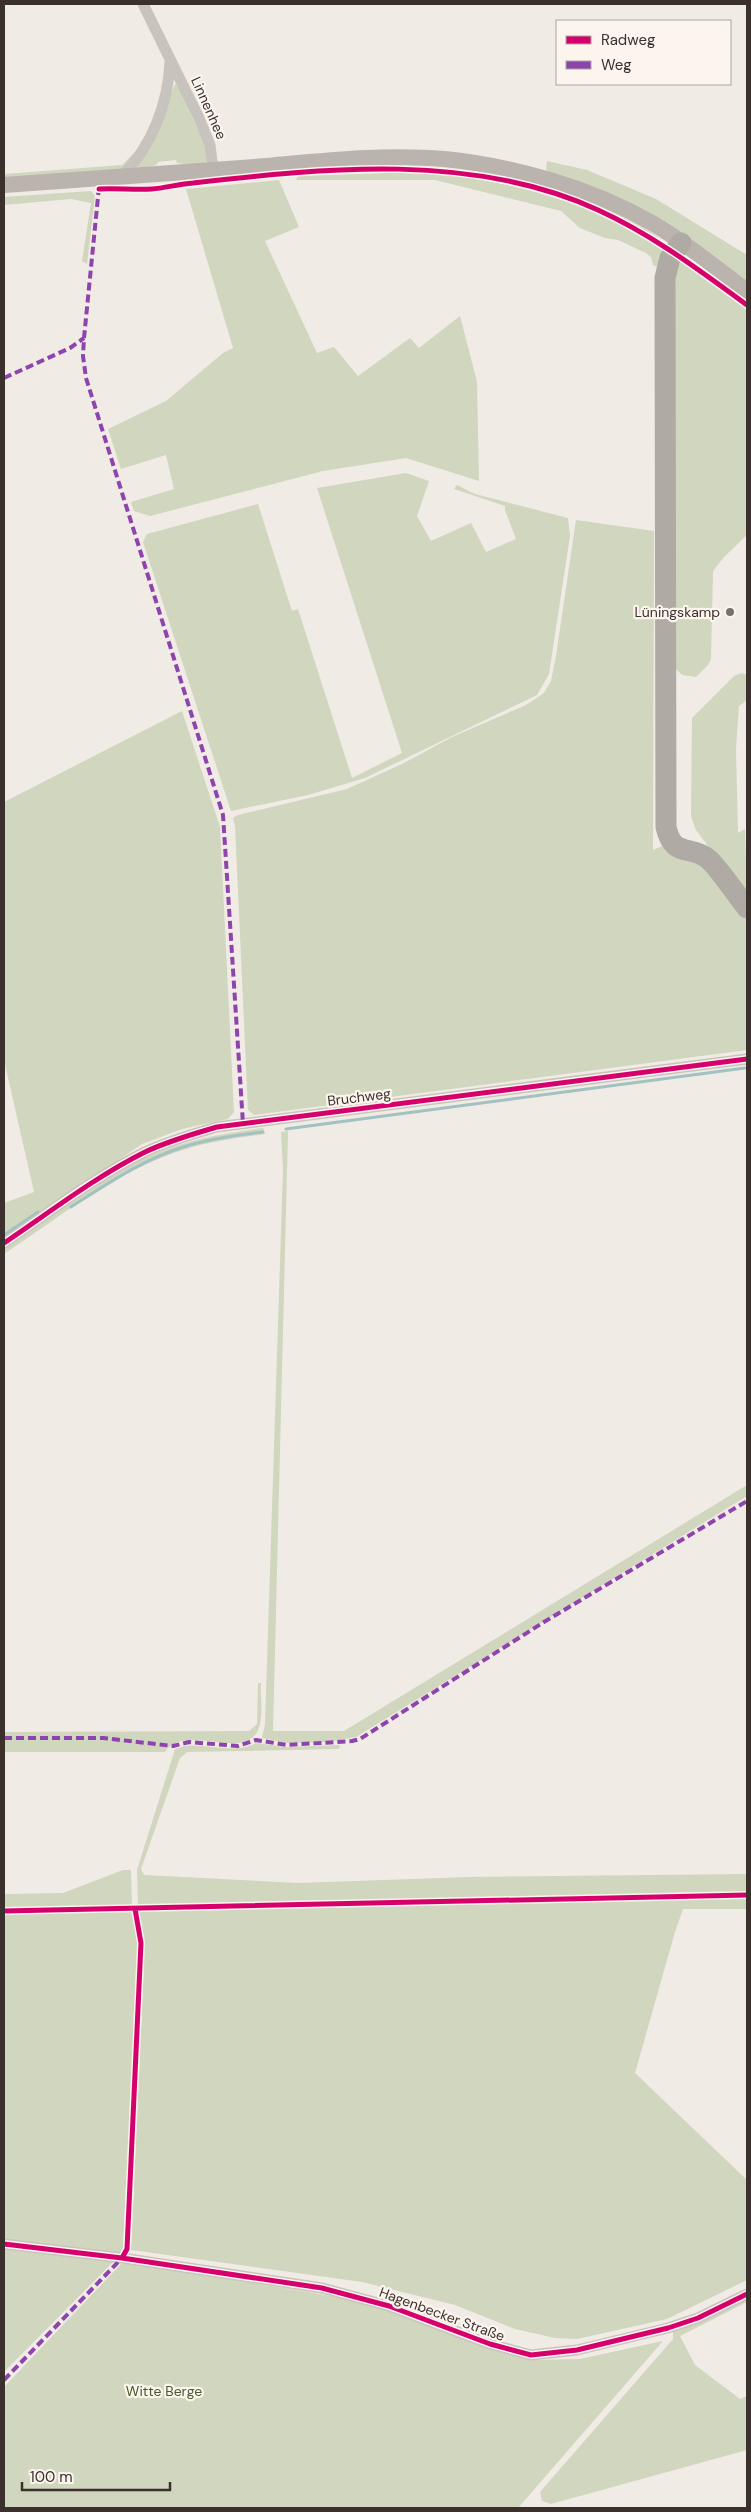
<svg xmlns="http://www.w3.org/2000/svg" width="751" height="2512" viewBox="0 0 751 2512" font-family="'DM Sans',sans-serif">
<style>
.green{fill:#d1d6bf}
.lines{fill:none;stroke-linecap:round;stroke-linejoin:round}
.stream{stroke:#a1c2c1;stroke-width:3}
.minor{stroke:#c9c3be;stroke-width:11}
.secondary{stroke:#bab3ae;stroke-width:16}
.motorway{stroke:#afaaa4;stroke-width:21}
.quiet{stroke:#8e44ad;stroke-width:4;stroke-dasharray:8 4;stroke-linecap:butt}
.cycleway-casing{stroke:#fbf5ee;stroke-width:8}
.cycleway{stroke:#d6006c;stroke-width:5}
.poi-dot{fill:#7a716c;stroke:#fbf5ee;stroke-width:2}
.labels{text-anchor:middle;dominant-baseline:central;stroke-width:4.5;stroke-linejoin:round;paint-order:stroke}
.street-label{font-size:14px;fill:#3b302b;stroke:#fbf5ee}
.poi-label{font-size:14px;fill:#3b302b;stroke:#fbf5ee;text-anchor:end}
.park-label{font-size:14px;fill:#4a5a2e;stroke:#fbf5ee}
</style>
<rect width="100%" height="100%" fill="#f0ebe5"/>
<path class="green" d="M175 84 177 85 203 140 208 159 204 166 177 163 176 160 158 162 156 165 139 170 137 163Z
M141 146 127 168 4 181V174L122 165Z
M547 161 587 170 656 199 747 255V281L686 236 554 175 546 170Z
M365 165C458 165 534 173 618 215 633 223 649 229 661 240L660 242C585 194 496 168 407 168 384 168 361 169 339 170 325 171 309 174 297 172Z
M422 172C508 179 589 202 663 247L666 253 662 269 653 265 651 257 646 253 618 240 605 238 580 228 561 211 435 180H296L298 176Z
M279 180 299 227 265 241 317 353 334 347 358 376 410 338 419 348 460 316 477 382 479 481 406 458 323 471 150 516 134 511 131 502 174 489 166 455 121 469 108 429 166 401 223 353 233 348 186 189Z
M91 191 95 196 87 264 82 261 91 203 71 199 4 205V197Z
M678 260 747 310V535L724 557 713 571 711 659 708 665 696 677 682 675 672 665V271Z
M406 473 429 481 417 516 431 541 471 523 486 552 516 539 505 510V506L454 489 457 485 475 494 568 518 570 536 549 674 537 695 365 778 308 795 231 811 143 542 147 534 258 504 292 611 298 609 352 778 402 753 317 488Z
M576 520 654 531 653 850 664 845 700 858 747 919V1050L254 1115 248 1110 235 826 233 818 238 815 347 789 404 763 452 737 526 705 544 693 551 681 556 656Z
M742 673 747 675V700L739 706 736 749 738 833 745 829 747 898 696 830 691 816 692 718 734 676Z
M182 711 220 827 234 1112 228 1119 182 1129 142 1144 4 1239V1203L34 1192 4 1060V802Z
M263 1128 265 1134C238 1138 212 1141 186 1149 119 1169 61 1216 4 1254V1248C51 1216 97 1180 149 1156 185 1140 224 1133 263 1128Z
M288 1131 273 1731H344L747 1485V1496L356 1737 328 1742 287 1743 262 1738 265 1724 283 1170 281 1132Z
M258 1683H261C260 1697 264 1717 258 1730 245 1762 184 1722 165 1752H4V1732L249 1731 257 1724Z
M256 1743 286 1747 340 1745 339 1749 187 1752 180 1758 141 1869 144 1875 298 1883 469 1877 747 1874V1893L138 1907 137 1870 175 1749C198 1738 231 1757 256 1743Z
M123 1870H131L132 1907 4 1910V1894L63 1893Z
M747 1898V1909H683L675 1932 635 2073 747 2180V2280L667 2319 577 2339 555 2338 515 2329 455 2305 362 2282 131 2250 143 1988 144 1942 139 1910Z
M133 1910 138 1943 123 2249 120 2253 4 2240V1913Z
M4 2247 113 2262 4 2372Z
M126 2262 356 2300 533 2360 580 2359 663 2341 518 2508H4V2387L121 2264Z
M747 2299V2302L680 2336 695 2365 740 2399 747 2396V2450L551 2504 542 2501 540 2492 673 2339V2331Z"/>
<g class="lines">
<path class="stream" d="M286 1129 745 1068
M71 1207C107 1184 142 1160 183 1147 209 1139 236 1135 263 1132
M4 1235 38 1212"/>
<path class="minor" d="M143 4 199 118 210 145 213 170
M122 176C152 146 168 104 170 62
M4 1243C50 1212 95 1177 145 1152 168 1141 193 1134 217 1127L747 1059
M4 2244 122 2258 322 2288 389 2306 490 2344 531 2355 577 2350 668 2328 698 2318 747 2294"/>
<path class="secondary" d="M4 185C83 179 162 173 241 168 308 163 377 153 444 159 515 166 590 188 652 223 685 242 716 268 747 291"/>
<path class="motorway" d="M681 243 670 258 665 278 666 827C673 858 690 845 707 858 716 864 738 897 747 908"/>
<path class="quiet" d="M99 187 84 338 83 356 86 378 223 815 243 1124
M4 378 70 348 84 338
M4 1738H103L173 1746 189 1742 238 1746 256 1740 287 1745 352 1741 360 1739 544 1622 747 1501
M4 2380 123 2257"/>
<g class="cycleway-casing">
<path id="cycleway" d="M99 189C116 188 134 190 152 189 165 188 179 184 193 183 326 168 472 152 598 210 653 235 699 270 747 305
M4 1243C50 1212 95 1177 145 1152 168 1141 193 1134 217 1127L747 1059
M4 1911 747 1895
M4 2244 122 2258 322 2288 389 2306 490 2344 531 2355 577 2350 668 2328 698 2318 747 2294
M122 2258 127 2249 141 1943 135 1909"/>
</g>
<use href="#cycleway" class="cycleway"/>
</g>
<circle class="poi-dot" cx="730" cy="612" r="5"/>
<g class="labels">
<g class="street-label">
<text transform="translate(209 108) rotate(66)">Linnenhee</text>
<text transform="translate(359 1097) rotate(-7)">Bruchweg</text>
<text transform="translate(442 2314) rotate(20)">Hagenbecker Straße</text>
</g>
<g class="poi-label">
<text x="720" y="612">Lüningskamp</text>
</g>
<g class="park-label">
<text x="164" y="2391">Witte Berge</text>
</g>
</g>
<rect width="751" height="2512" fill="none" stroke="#3b302b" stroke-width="10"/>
<rect x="556" y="20" width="175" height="65" fill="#fbf5ee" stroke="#aea6a0"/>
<rect x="566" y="36" width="25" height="8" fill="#d6006c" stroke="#aea6a0"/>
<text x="601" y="45" font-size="15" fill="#3b302b">Radweg</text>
<rect x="566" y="61" width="25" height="8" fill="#8e44ad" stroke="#aea6a0"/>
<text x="601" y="70" font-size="15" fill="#3b302b">Weg</text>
<path d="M22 2482v8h148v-8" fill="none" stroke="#3b302b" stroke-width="2.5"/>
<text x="30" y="2482" font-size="15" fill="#3b302b" stroke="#fbf5ee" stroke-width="4" paint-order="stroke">100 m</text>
</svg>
